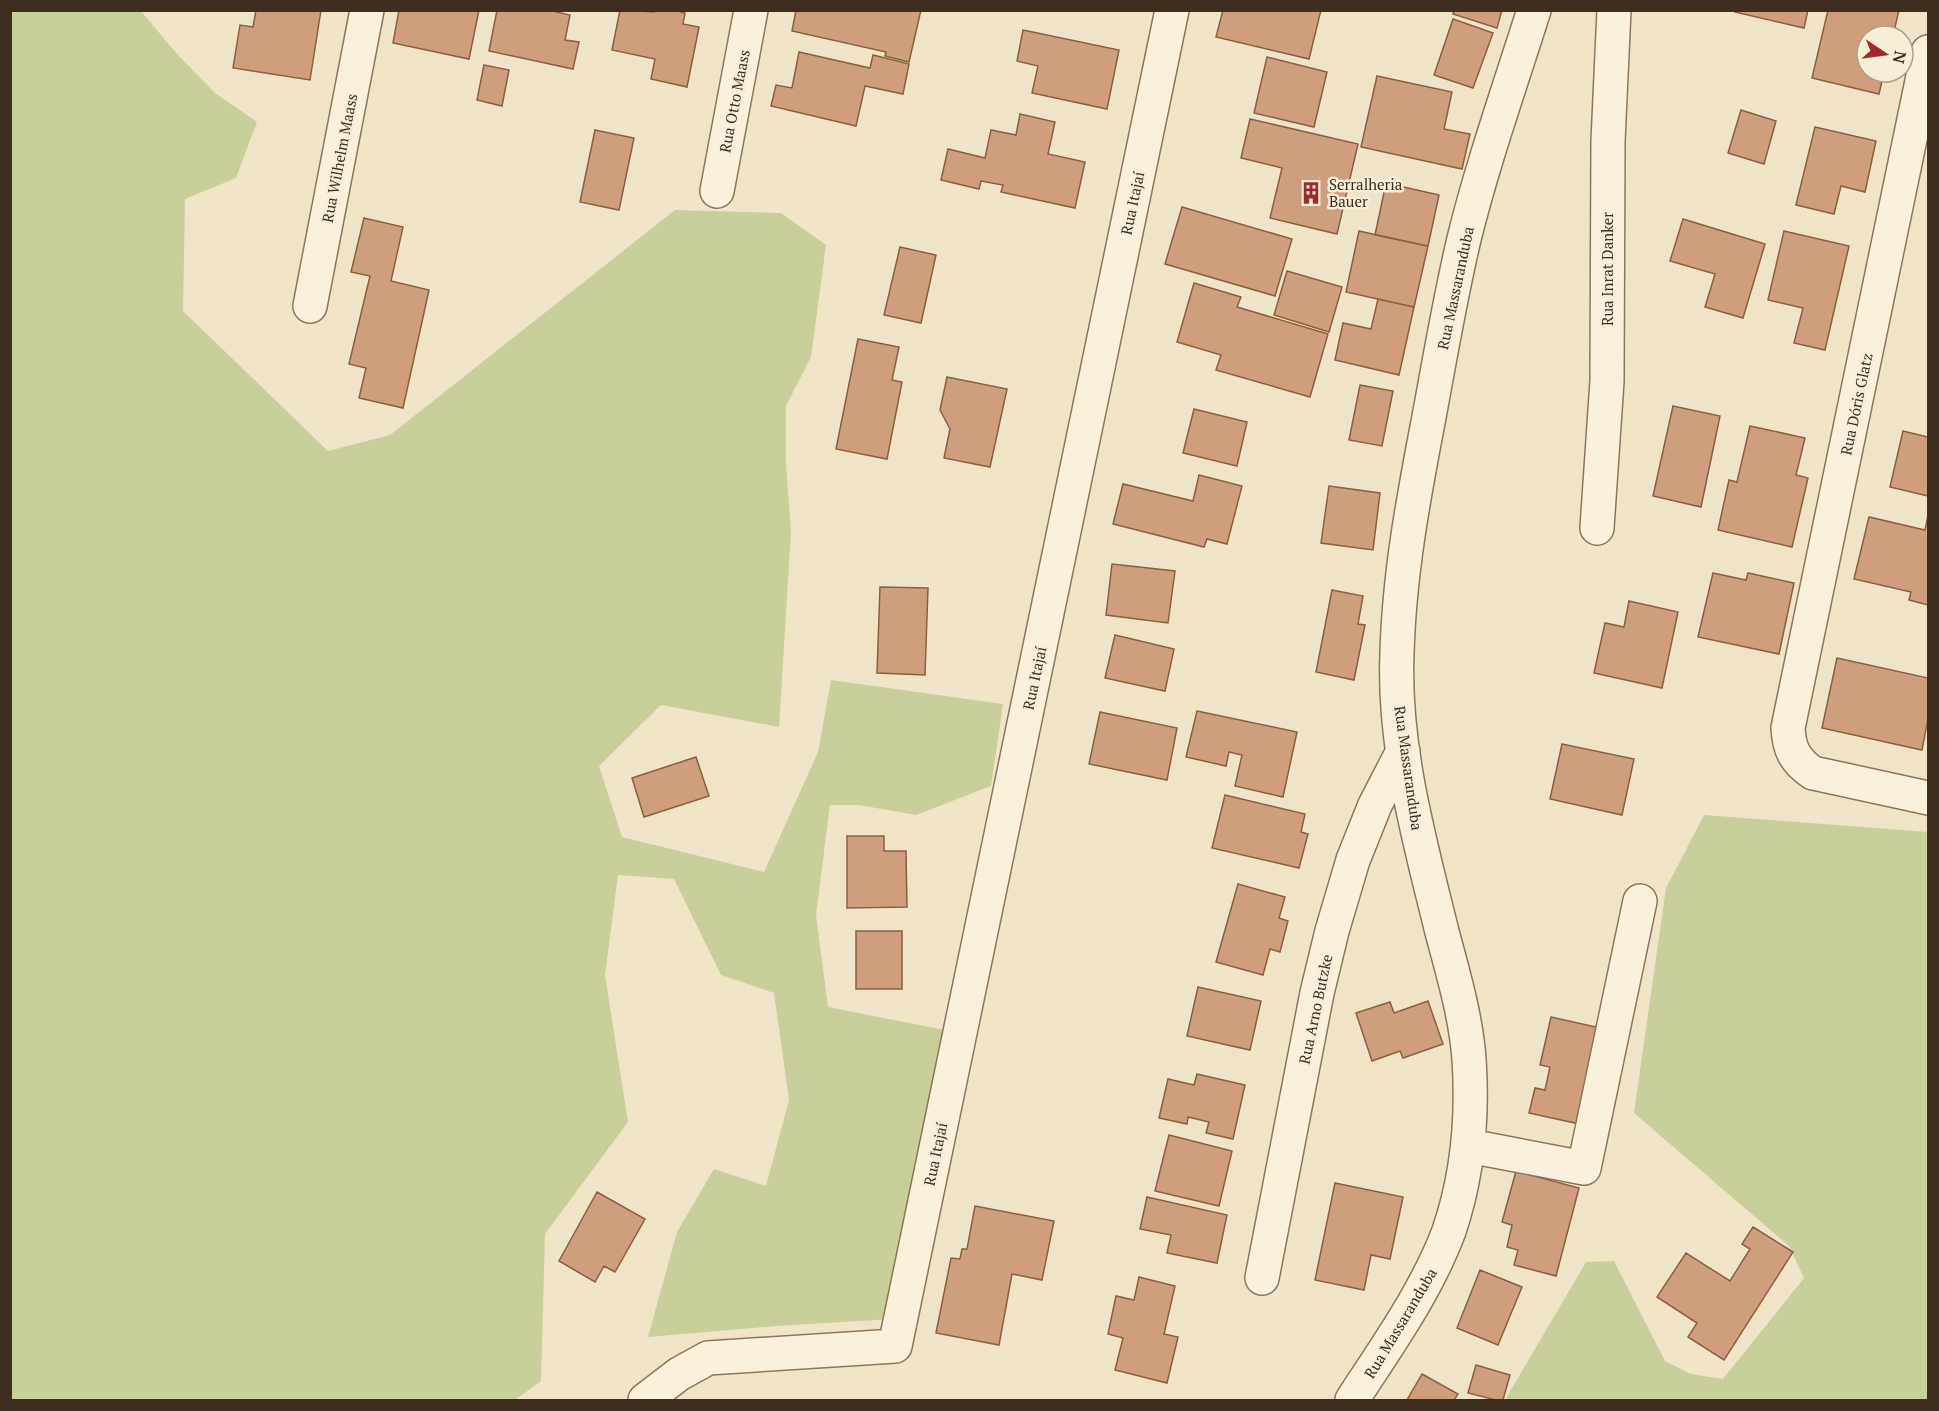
<svg xmlns="http://www.w3.org/2000/svg" width="1939" height="1411" viewBox="0 0 1939 1411" font-family="'PT Serif',serif">
<style>
.green{fill:#c9cf9b}
.building{fill:#cf9f7d;stroke:#8d5f41;stroke-width:1.5}
.lines{fill:none;stroke-linecap:round;stroke-linejoin:round}
.street-casing{stroke:#8d765c;stroke-width:36}
.street{stroke:#faf1dc;stroke-width:33}
.labels{text-anchor:middle;dominant-baseline:central;stroke-width:5;stroke-linejoin:round;paint-order:stroke}
.street-label{font-size:15px;fill:#3d2e20;stroke:#f7eed8}
.poi-label{font-size:15px;fill:#3d2e20;stroke:#f7eed8;text-anchor:start}
</style>
<rect width="100%" height="100%" fill="#f0e4c8"/>
<path class="green" d="M10 11H141L177 54 215 93 257 122 236 178 185 199 183 311 328 451 390 435 675 210 781 213 826 245 811 357 786 406V464L791 532 779 727 661 705 599 766 622 837 764 872 818 752 831 680 1003 704 991 786 916 815 859 805H830L816 915 828 1007 950 1031 893 1319 776 1326 648 1337 677 1232 714 1169 766 1186 789 1100 774 993 721 975 674 879 618 875 605 975 628 1122 545 1234 541 1381 515 1400H11Z
M1704 815 1928 832V1400H1505L1586 1262 1614 1261 1665 1361 1691 1374 1723 1379 1804 1278 1789 1246 1634 1113 1666 888Z"/>
<path class="building" d="M256 10H321L310 80 233 68 240 25 253 27Z
M399 10H479L469 59 393 43Z
M497 10H548L570 15 565 40 579 42 573 69 489 51Z
M620 10 654 12V10H674L685 13 683 24 699 27 687 87 651 79 655 59 612 50Z
M796 10H921L909 62 885 56 886 52 792 31Z
M1223 10H1321L1309 59 1216 37Z
M1454 10H1502L1497 28 1453 14Z
M1736 10H1808L1804 28 1735 12Z
M1828 10H1899L1893 36H1867V72H1884L1879 94 1812 78Z
M1453 19 1493 33 1473 88 1434 75Z
M1023 30 1119 50 1107 109 1032 93 1038 66 1017 61Z
M799 52 870 68 873 55 909 64 903 94 865 86 856 126 771 106 776 85 792 88Z
M1267 57 1327 72 1314 127 1254 113Z
M484 65 509 70 502 106 477 100Z
M1377 76 1452 92 1444 129 1470 134 1462 169 1361 147Z
M1741 110 1776 121 1764 164 1728 153Z
M1020 114 1055 122 1048 154 1085 162 1075 208 1001 192 1003 185 981 181 979 189 941 180 948 149 985 158 991 130 1016 135Z
M1250 119 1358 144 1337 234 1270 218 1282 168 1241 158Z
M1815 127 1876 141 1865 192 1841 186 1834 214 1796 205Z
M595 130 634 138 619 210 580 202Z
M1386 183 1439 195 1428 246 1375 235Z
M1182 207 1292 239 1275 296 1165 264Z
M364 218 403 227 391 281 429 290 403 408 359 398 366 368 349 364 370 276 351 272Z
M1683 219 1765 244 1743 318 1705 307 1715 274 1670 261Z
M1359 231 1428 246 1414 307 1346 292Z
M1784 231 1849 246 1825 350 1794 343 1803 308 1768 300Z
M900 247 936 255 921 323 884 315Z
M1287 271 1342 287 1329 332 1274 315Z
M1194 283 1241 297 1237 307 1328 334 1310 397 1216 370 1221 355 1177 342Z
M1378 299 1414 307 1399 375 1335 360 1343 323 1371 329Z
M858 339 899 347 892 380 902 382 887 459 836 449Z
M947 377 1007 389 990 467 944 458 950 429 940 410Z
M1360 385 1393 391 1382 446 1349 440Z
M1673 406 1720 416 1701 507 1653 496Z
M1194 409 1247 422 1237 466 1183 453Z
M1750 426 1805 438 1796 475 1808 478 1792 547 1718 530 1729 480 1737 482Z
M1903 431 1928 437V496L1890 487Z
M1199 475 1242 486 1227 544 1207 539 1204 547 1113 524 1123 484 1193 501Z
M1329 486 1380 493 1373 550 1321 543Z
M1928 515V605L1909 600 1911 592 1854 579 1869 517 1925 530Z
M1112 564 1175 571 1168 623 1106 615Z
M1713 573 1746 580 1748 573 1794 583 1779 654 1698 637Z
M880 587 928 588 925 675 877 673Z
M1332 590 1363 596 1358 624 1365 625 1354 680 1316 672Z
M1629 601 1678 612 1662 688 1594 673 1605 623 1624 627Z
M1115 635 1174 649 1165 691 1105 678Z
M1837 658 1928 678V719L1922 750 1822 728Z
M1197 711 1297 732 1283 797 1235 786 1242 755 1229 752 1226 766 1186 757Z
M1100 712 1177 728 1167 780 1089 764Z
M1562 744 1634 759 1622 815 1550 799Z
M696 757 709 796 644 817 632 778Z
M1225 795 1305 814 1301 832 1308 834 1299 868 1212 848Z
M847 836H884V851H906L907 907 847 908Z
M1238 884 1285 897 1279 918 1288 921 1280 952 1270 949 1263 975 1216 962Z
M856 931H902V989H856Z
M1198 987 1261 1001 1250 1050 1187 1036Z
M1428 1001 1443 1044 1403 1058 1400 1051 1372 1061 1356 1013 1390 1002 1394 1013Z
M1551 1017 1605 1029 1584 1125 1529 1113 1535 1088 1545 1090 1550 1067 1540 1065Z
M1197 1074 1245 1085 1233 1139 1206 1133 1209 1122 1188 1117 1187 1124 1159 1118 1168 1079 1194 1085Z
M1169 1135 1232 1151 1219 1206 1155 1191Z
M1516 1171 1579 1188 1556 1276 1514 1265 1518 1250 1507 1247 1512 1225 1502 1222Z
M1335 1183 1403 1197 1390 1259 1371 1255 1364 1290 1315 1280Z
M597 1192 645 1219 615 1272 604 1266 595 1282 559 1261Z
M1147 1197 1227 1215 1217 1263 1167 1253 1171 1235 1140 1229Z
M975 1206 1054 1221 1042 1280 1012 1274 999 1345 936 1333 951 1258 960 1259 962 1249H967Z
M1753 1227 1793 1252 1724 1360 1688 1337 1697 1323 1657 1297 1686 1253 1730 1281 1750 1249 1742 1244Z
M1480 1270 1522 1287 1498 1345 1457 1328Z
M1139 1277 1175 1286 1164 1334 1178 1337 1167 1383 1115 1370 1123 1338 1108 1334 1116 1296 1134 1300Z
M1476 1365 1510 1375 1503 1400H1496L1468 1393Z
M1422 1374 1458 1394 1454 1400H1407Z"/>
<g class="lines">
<g class="street-casing">
<path id="street" d="M1928 52 1788 728C1789 749 1795 761 1813 773L1928 798
M717 191 751 10
M310 306 367 10
M1597 528 1607 381 1608 141 1614 10
M1469 1146 1584 1168 1640 901
M1262 1278 1317 993 1332 931 1353 860 1375 805 1403 751
M645 1400 679 1374 708 1358 895 1346 1172 10
M1352 1400C1387 1346 1426 1292 1449 1231 1468 1175 1473 1118 1469 1059 1466 1017 1453 973 1442 932 1420 842 1393 747 1397 654 1399 574 1414 495 1429 417 1440 358 1450 298 1464 239 1483 162 1510 86 1534 10"/>
</g>
<use href="#street" class="street"/>
</g>
<defs>
<g id="building-bare" transform="scale(1.8)"><path d="M-4-6H4V6H1V3H-1V6H-4ZM-2.5-4.3h1.7v1.8h-1.7ZM.8-4.3h1.7v1.8H.8ZM-2.5-1h1.7V.8h-1.7ZM.8-1h1.7V.8H.8Z" fill="#9e2a2b" stroke="#f7eed8" stroke-width="2.5" paint-order="stroke"/></g>
</defs>
<g fill-rule="evenodd">
<use href="#building-bare" x="1311" y="193"/>
</g>
<g class="labels">
<g class="street-label">
<text transform="translate(734 101) rotate(-79)">Rua Otto Maass</text>
<text transform="translate(339 158) rotate(-79)">Rua Wilhelm Maass</text>
<text transform="translate(1132 203) rotate(-78)">Rua Itajaí</text>
<text transform="translate(1607 269) rotate(-90)">Rua Inrat Danker</text>
<text transform="translate(1455 288) rotate(-78)">Rua Massaranduba</text>
<text transform="translate(1856 404) rotate(-78)">Rua Dóris Glatz</text>
<text transform="translate(1034 678) rotate(-78)">Rua Itajaí</text>
<text transform="translate(1409 768) rotate(82)">Rua Massaranduba</text>
<text transform="translate(1315 1009) rotate(-78)">Rua Arno Butzke</text>
<text transform="translate(935 1154) rotate(-78)">Rua Itajaí</text>
<text transform="translate(1400 1323) rotate(-59)">Rua Massaranduba</text>
</g>
<g class="poi-label">
<text x="1329" y="184">Serralheria<tspan x="1329" dy="17">Bauer</tspan></text>
</g>
</g>
<rect width="1939" height="1411" fill="none" stroke="#3d2e20" stroke-width="24"/>
<g transform="translate(1885 54) rotate(103)"><circle r="28" fill="#f7eed8" stroke="#ada18e" stroke-width="1.5"/>
<path d="M0-4.5L10 22L0 15L-10 22Z" fill="#9e2a2b"/>
<text y="-9" font-size="16" font-weight="bold" text-anchor="middle" fill="#3d2e20">N</text>
</g>
</svg>
